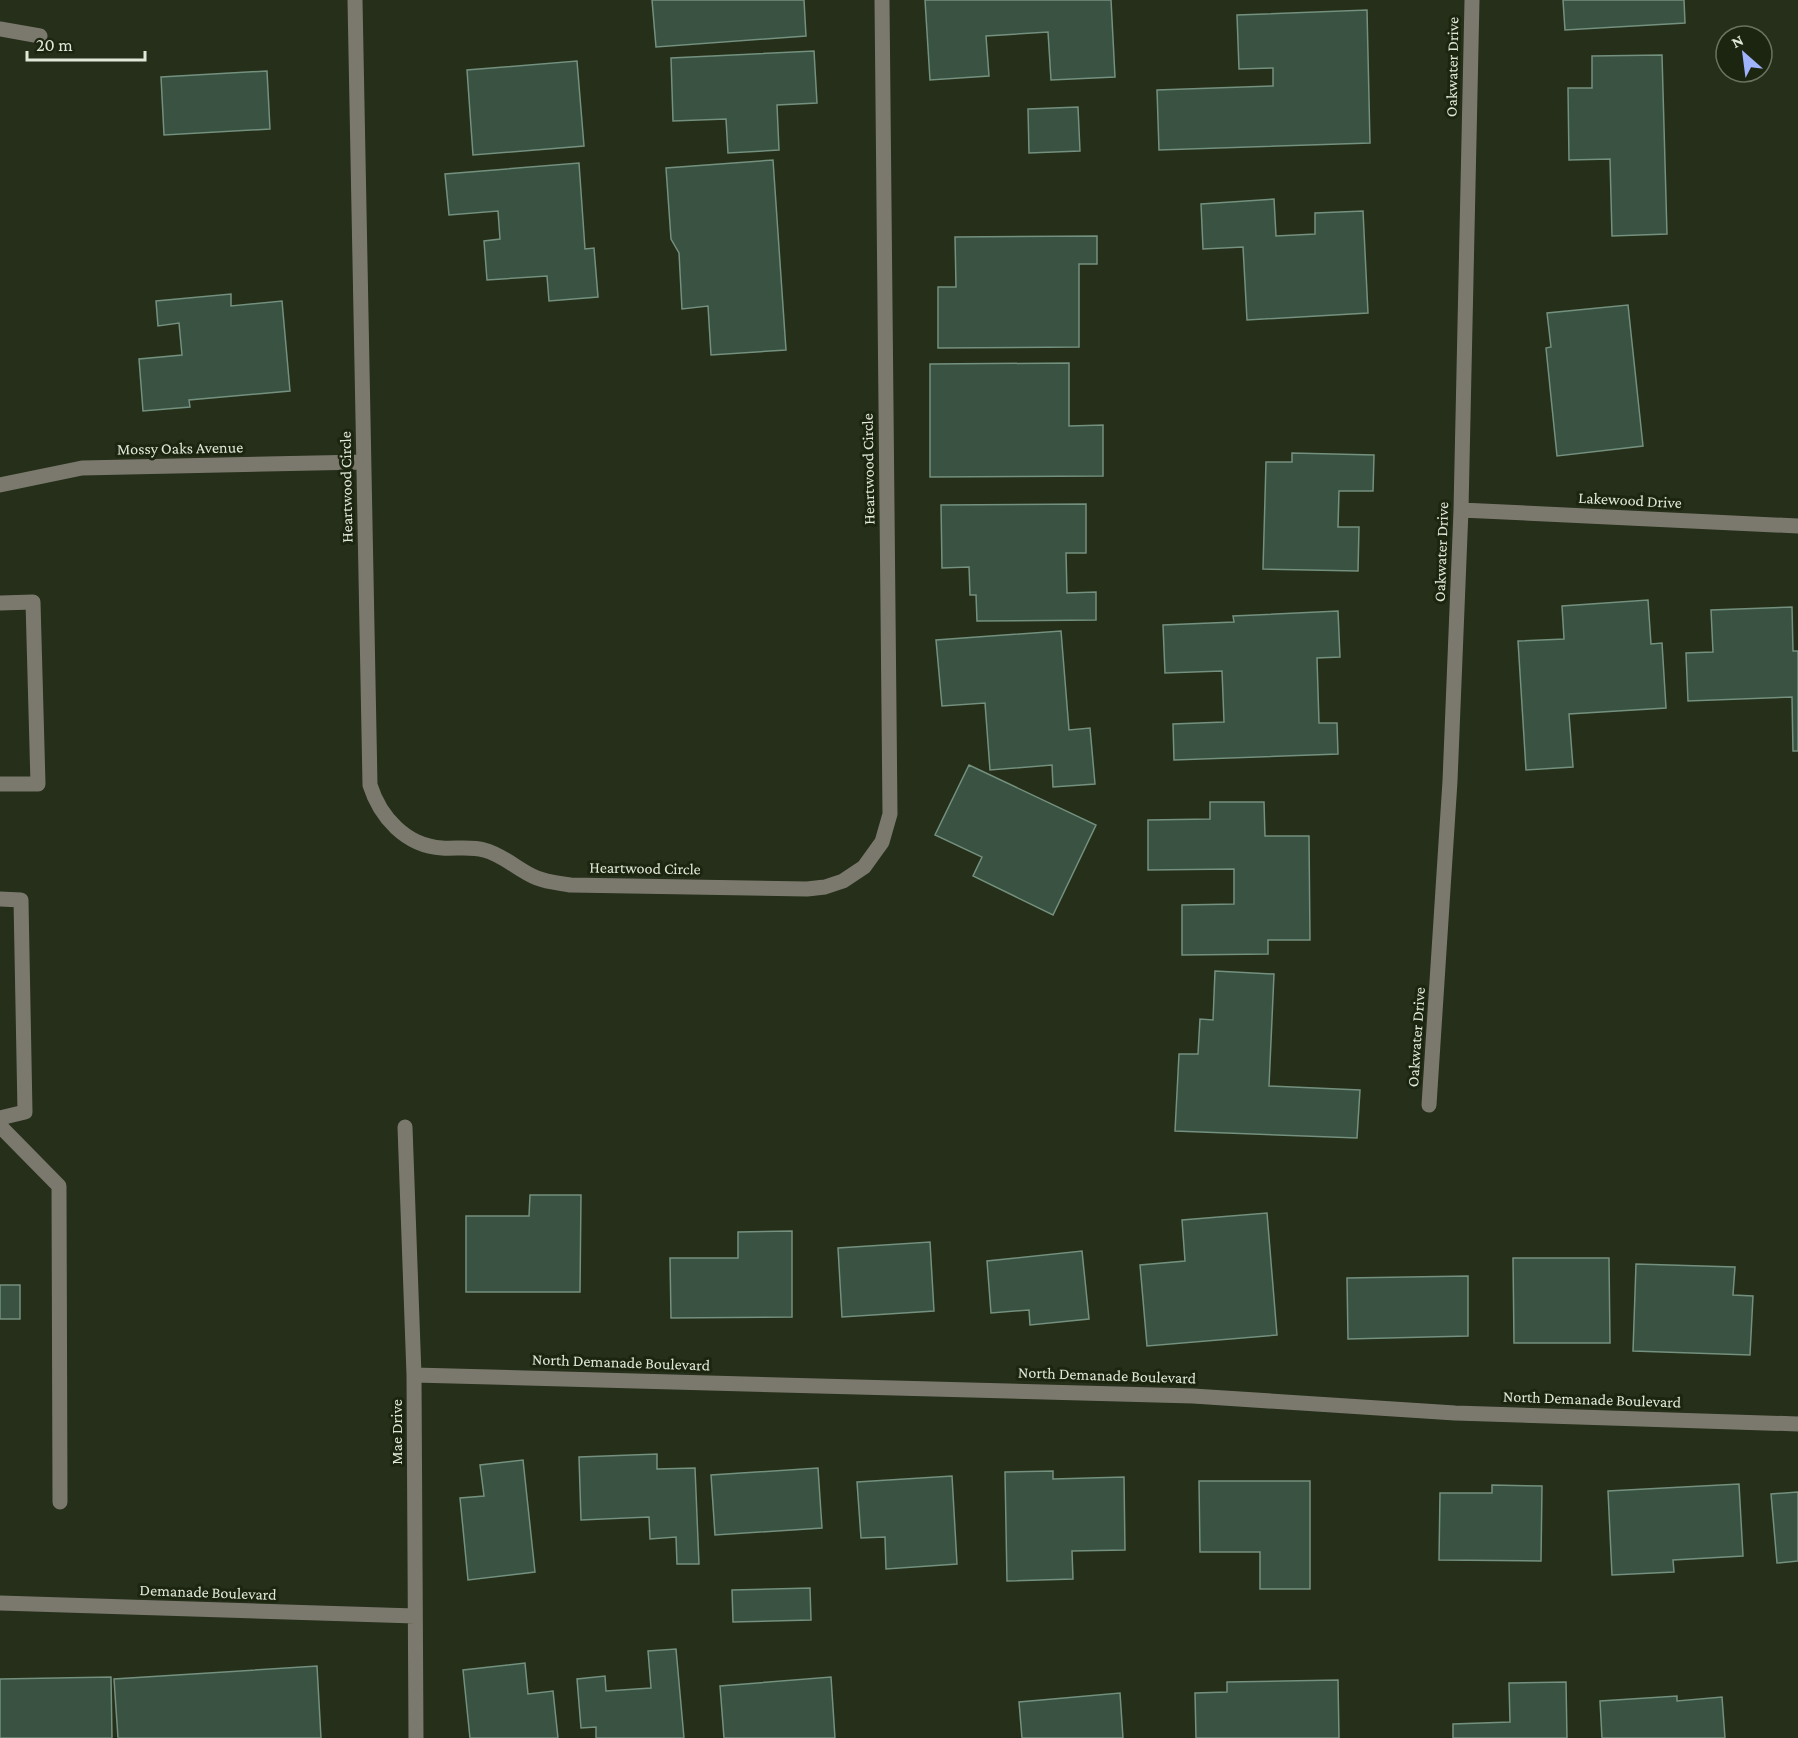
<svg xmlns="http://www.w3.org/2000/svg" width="1798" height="1738" viewBox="0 0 1798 1738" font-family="'Crimson Pro',serif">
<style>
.building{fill:#395242;stroke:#74907e;stroke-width:1.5}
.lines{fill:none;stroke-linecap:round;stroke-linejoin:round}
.minor{stroke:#7b796d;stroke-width:15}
.labels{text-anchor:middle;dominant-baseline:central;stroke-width:6;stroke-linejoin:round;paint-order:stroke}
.street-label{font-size:16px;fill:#e1e8d9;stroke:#1c250f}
</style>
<rect width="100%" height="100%" fill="#252f19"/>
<path class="building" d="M652 0H804L806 36 656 47Z
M925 0H1111L1115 77 1051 80 1048 32 986 36 989 76 930 80Z
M1563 0H1684L1685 23 1565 30Z
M1367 10 1370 143 1159 150 1157 90 1273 86V68L1239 69 1237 15Z
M814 51 817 103 777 105 779 150 728 153 726 119 673 121 671 58Z
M1662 55 1667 234 1612 236 1610 159 1569 160 1568 88H1592V56Z
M577 61 584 146 473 155 467 70Z
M267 71 270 129 164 135 161 77Z
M1078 107 1080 151 1029 153 1028 109Z
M773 160 786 350 711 355 708 306 682 309 679 253 671 239 666 168Z
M579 163 585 249 594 248 598 297 549 301 547 276 487 280 484 241 500 239 498 211 449 215 445 174Z
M1274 199 1276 236 1315 234V213L1363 211 1368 313 1247 320 1243 247 1203 249 1201 204Z
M1097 236V264H1079V347L938 348V287H956L955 237Z
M231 294V306L282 301 290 391 189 400 190 407 143 411 139 359 182 355 179 323 158 326 156 301Z
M1628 305 1643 446 1557 456 1546 348 1551 347 1547 313Z
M1069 363V426L1103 425V476L930 477V364Z
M1292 453 1374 455 1373 491H1339L1338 527H1359L1358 571 1263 569 1266 462H1292Z
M1086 504V553H1066L1067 593 1096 592V620L977 621 976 595H970L969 567 942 568 941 505Z
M1648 600 1651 644 1662 643 1666 708 1569 714 1573 767 1526 770 1518 641 1564 639 1562 606Z
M1792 607 1793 651H1798V751H1793L1792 697 1688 701 1686 653 1713 652 1711 610Z
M1338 611 1340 657 1317 658 1319 723H1337L1338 754 1174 760 1173 724 1224 722 1222 671 1165 673 1163 625 1234 622 1233 616Z
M1061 631 1069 730 1090 728 1095 784 1053 787 1052 765 990 770 985 703 942 706 936 640Z
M969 765 1096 825 1053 915 973 876 982 857 935 835Z
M1210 802H1264L1265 836H1309L1310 940H1268V954L1182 955V905L1234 904V869L1148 870V820L1210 819Z
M1215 971 1274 974 1269 1086 1360 1090 1357 1138 1175 1131 1179 1054H1198L1200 1019 1213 1020Z
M530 1195H581L580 1292H466V1216H529Z
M1267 1213 1277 1335 1147 1346 1140 1265 1185 1261 1182 1220Z
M792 1231V1317L671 1318 670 1258H738V1232Z
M930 1242 934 1311 842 1317 838 1248Z
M1082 1251 1089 1319 1030 1325 1029 1310 991 1313 987 1261Z
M1513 1258H1609L1610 1343H1514Z
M1636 1264 1735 1267 1733 1295 1753 1296 1750 1355 1633 1351Z
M1468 1276V1336L1348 1339 1347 1278Z
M0 1285H20V1319H0Z
M657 1454V1469L695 1468 699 1564H677L676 1537 650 1539 649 1517 581 1520 579 1457Z
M523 1460 535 1572 468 1580 460 1498 484 1496 480 1465Z
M818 1468 822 1528 715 1535 711 1475Z
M1053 1471V1479L1124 1477 1125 1550 1072 1551 1073 1579 1007 1581 1005 1472Z
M952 1476 957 1564 886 1569 885 1537 861 1538 857 1482Z
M1199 1481H1310V1589H1260V1552H1200Z
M1739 1484 1743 1556 1673 1560 1674 1572 1612 1575 1608 1491Z
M1492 1485 1542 1486 1541 1561 1439 1560 1440 1493H1492Z
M1798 1492V1561L1777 1563 1771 1494Z
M810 1588 811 1620 733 1622 732 1590Z
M676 1649 684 1738H596V1727L581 1728 577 1679 605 1676 606 1691 651 1688 648 1651Z
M525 1663 528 1694 553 1691 558 1738H470L463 1670Z
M317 1666 321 1738H118L114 1679Z
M111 1677 112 1738H0V1679Z
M831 1677 835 1738H724L720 1686Z
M1338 1680 1339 1738H1196L1195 1693 1227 1692V1682Z
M1566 1682 1567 1738H1453V1724L1510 1722 1509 1683Z
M1120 1693 1123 1738H1022L1019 1702Z
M1677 1696V1701L1722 1697 1725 1738H1602L1600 1701Z"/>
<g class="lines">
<path class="minor" d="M355 0 370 785C380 817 406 846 442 848 455 849 471 846 484 850 504 855 519 871 537 878 547 882 559 883 570 885L807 889 825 887 843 881 864 867 882 842 890 814 882 0
M0 29 40 36
M0 485 82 468 363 462
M1461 510 1798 526
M0 603 33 602 38 784H0
M0 899 21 900 25 1112 0 1118
M1429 1105 1450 781 1461 510 1472 0
M0 1126 59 1186 60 1502
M405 1127 414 1375 416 1738
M414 1375 1193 1396 1455 1413 1798 1424
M0 1603 415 1616"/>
</g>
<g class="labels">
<g class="street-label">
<text transform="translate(1452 67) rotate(-89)">Oakwater Drive</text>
<text transform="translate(180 448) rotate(-1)">Mossy Oaks Avenue</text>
<text transform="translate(868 469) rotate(-91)">Heartwood Circle</text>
<text transform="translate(346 487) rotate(-91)">Heartwood Circle</text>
<text transform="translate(1630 500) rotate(3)">Lakewood Drive</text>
<text transform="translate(1441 552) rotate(-88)">Oakwater Drive</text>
<text transform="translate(645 868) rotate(1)">Heartwood Circle</text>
<text transform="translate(1416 1037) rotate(-86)">Oakwater Drive</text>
<text transform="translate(621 1362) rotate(2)">North Demanade Boulevard</text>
<text transform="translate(1107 1375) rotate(2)">North Demanade Boulevard</text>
<text transform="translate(1592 1399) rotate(2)">North Demanade Boulevard</text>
<text transform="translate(396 1432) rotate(-90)">Mae Drive</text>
<text transform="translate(208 1592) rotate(2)">Demanade Boulevard</text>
</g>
</g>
<g transform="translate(1744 54) rotate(332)"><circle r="28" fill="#1c250f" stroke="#6b7360" stroke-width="1.5"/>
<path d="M0-4.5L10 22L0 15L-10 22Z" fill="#a0b3fd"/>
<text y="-9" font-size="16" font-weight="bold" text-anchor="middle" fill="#e1e8d9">N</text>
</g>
<path d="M27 51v9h118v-9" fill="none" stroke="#e1e8d9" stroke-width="3"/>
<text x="36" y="51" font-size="18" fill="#e1e8d9" stroke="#1c250f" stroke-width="4.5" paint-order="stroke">20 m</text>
</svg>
